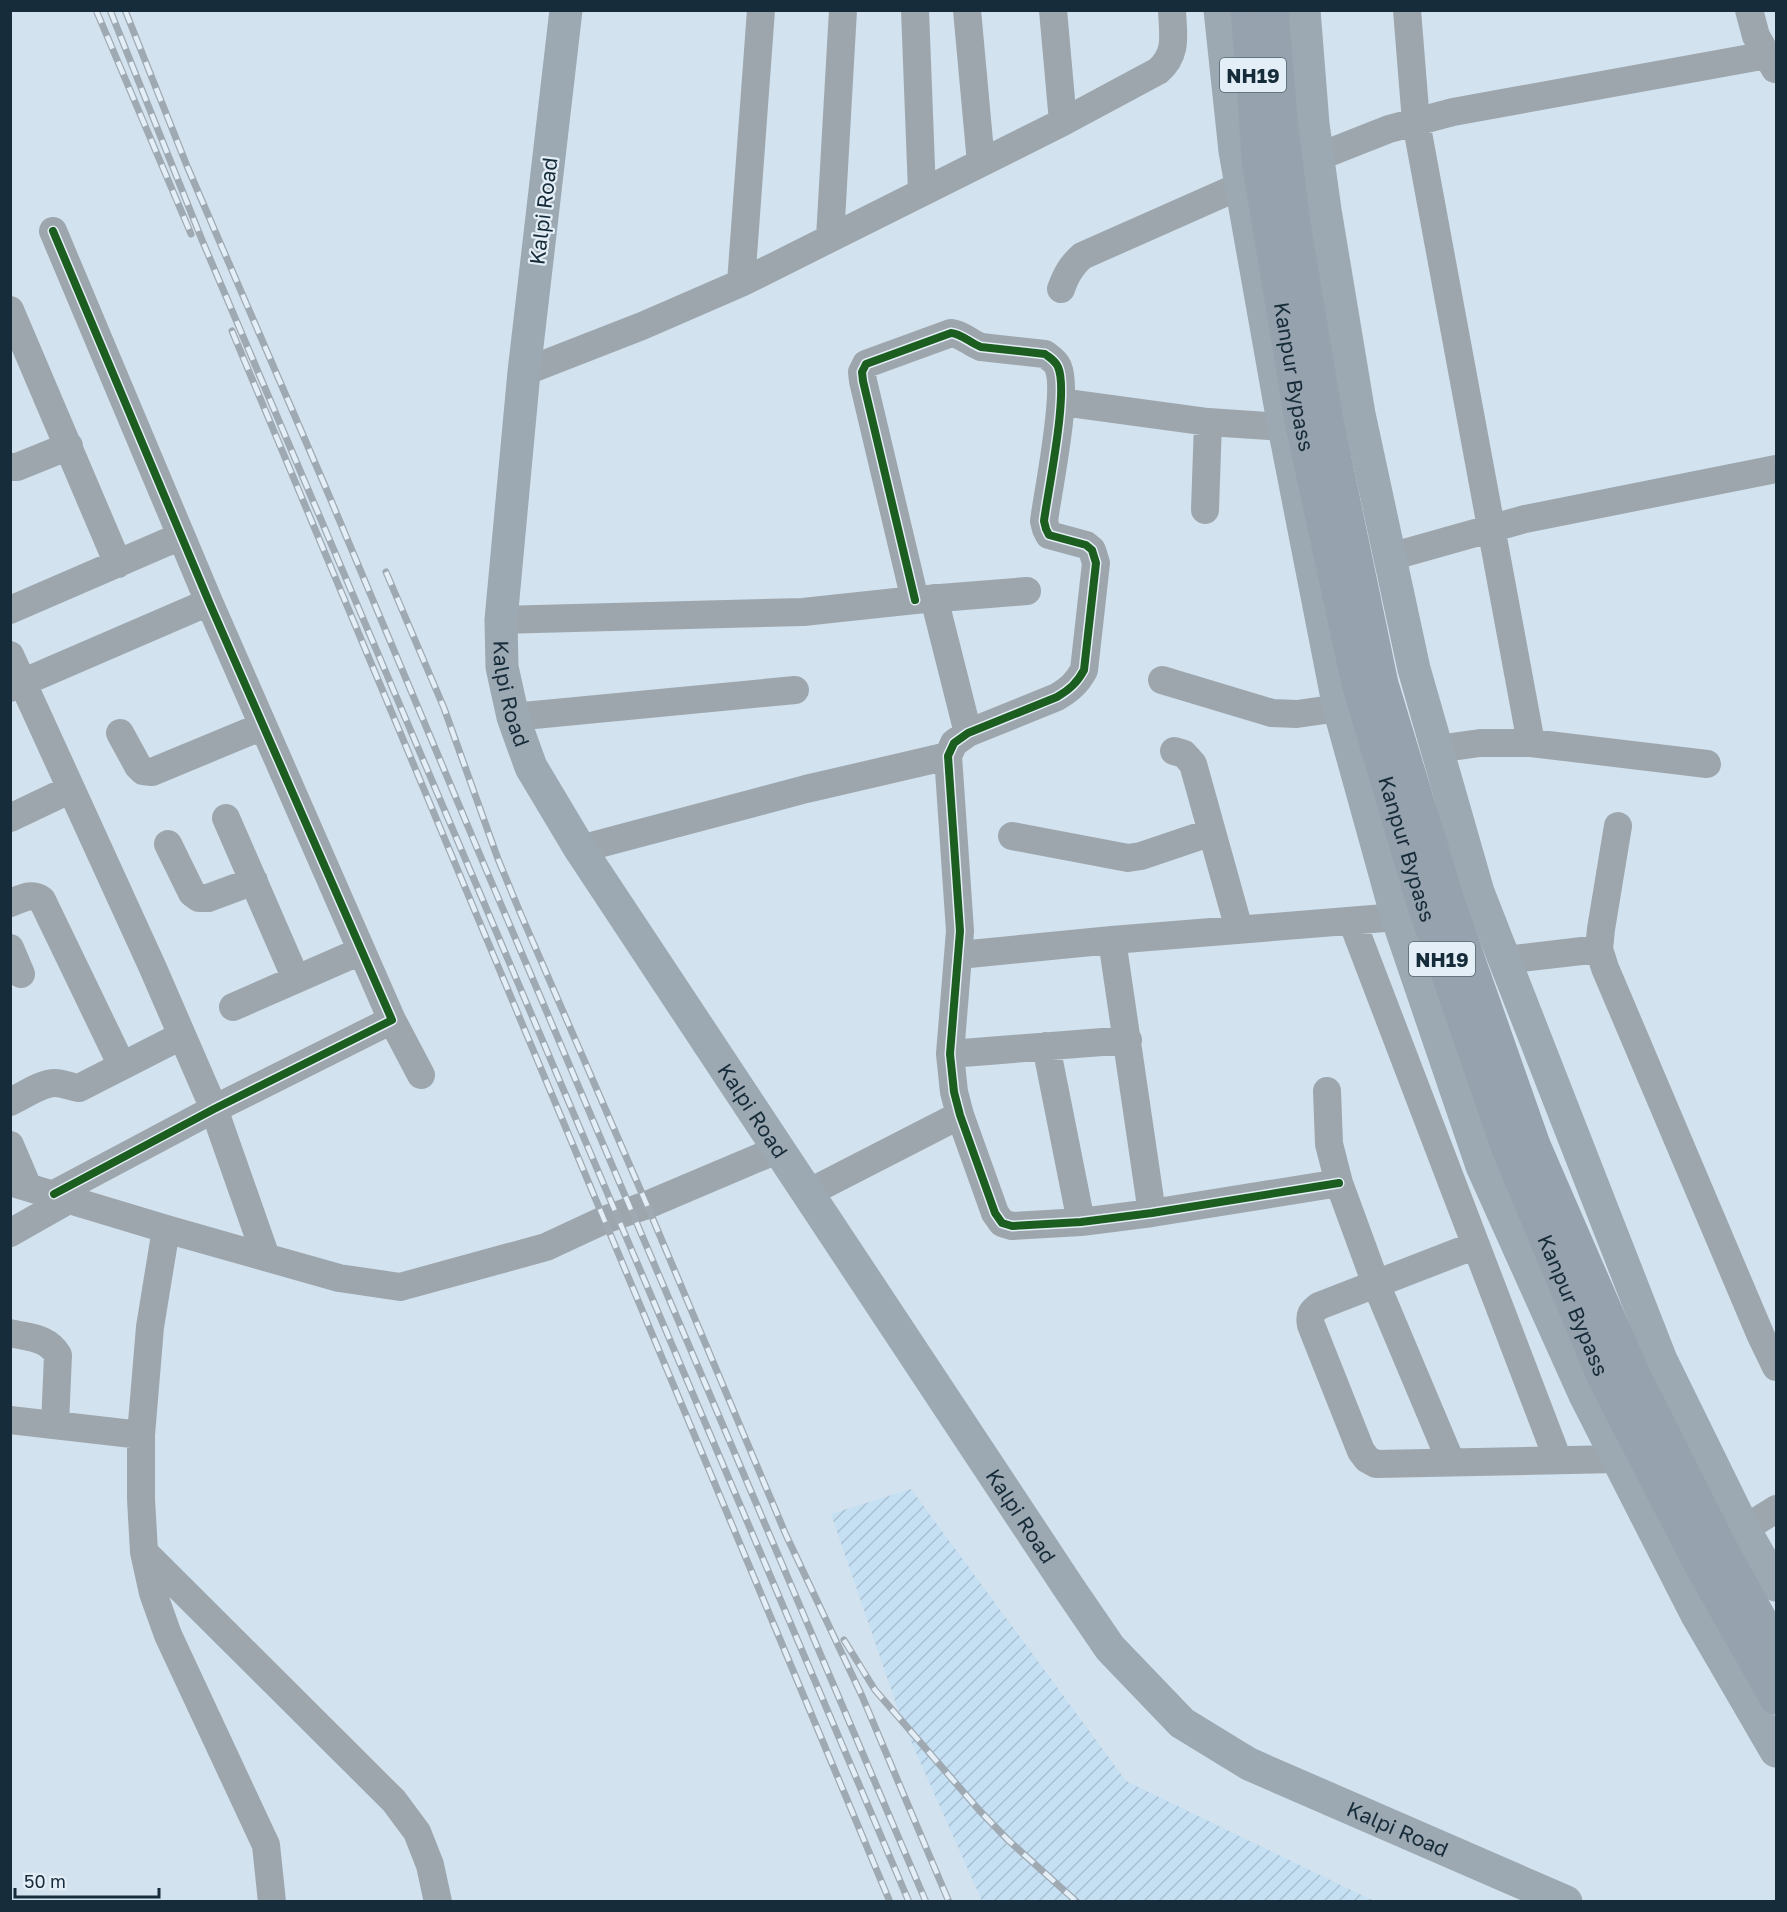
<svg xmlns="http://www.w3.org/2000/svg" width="1787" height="1912" viewBox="0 0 1787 1912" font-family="'Golos Text',sans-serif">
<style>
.industrial{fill:url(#industrial-furrows)}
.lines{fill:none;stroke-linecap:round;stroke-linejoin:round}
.minor{stroke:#9da6ad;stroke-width:28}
.major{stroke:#9ca8b2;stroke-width:33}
.highway{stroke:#96a2ad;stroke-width:33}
.rail-casing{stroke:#9fa9b2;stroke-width:7}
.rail{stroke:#e4eef6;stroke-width:4.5;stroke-dasharray:14;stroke-linecap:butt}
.cycleway-casing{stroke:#e4eef6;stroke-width:11}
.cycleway{stroke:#1b5e20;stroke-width:8}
.labels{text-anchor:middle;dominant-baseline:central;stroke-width:4.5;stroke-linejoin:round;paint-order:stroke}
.shield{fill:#e4eef6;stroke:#546672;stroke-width:1.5}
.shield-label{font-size:20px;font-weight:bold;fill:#172c3a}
.street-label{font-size:21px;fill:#172c3a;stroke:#e4eef6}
</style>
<defs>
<pattern id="industrial-furrows" width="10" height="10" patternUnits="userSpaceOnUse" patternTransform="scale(1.5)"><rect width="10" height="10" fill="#c5dff3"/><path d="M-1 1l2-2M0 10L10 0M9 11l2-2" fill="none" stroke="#a8c0d1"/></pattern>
</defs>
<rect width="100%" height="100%" fill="#d2e2ee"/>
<path class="industrial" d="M911 1489 1126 1781 1374 1901H982L902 1721 831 1514Z"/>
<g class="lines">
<path class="minor" d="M915 10 922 192
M967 10 981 163
M1053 10 1063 122
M1407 10 1416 122 1531 743
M1749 10 1756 36 1775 69
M1318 157 1389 129 1453 112 1767 55
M53 231 209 602 392 1020 214 1109 54 1194
M830 238 843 10
M741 283 761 10
M1061 289C1066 275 1071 266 1082 256L1240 186
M10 310 118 564
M524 372 642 326 741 283 1063 122 1158 71C1178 54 1173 35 1172 10
M1061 402 1208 422 1284 427
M10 467H17L69 446
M1205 510 1208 422
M1390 557 1525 519 1776 469
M934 598 968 733
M915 600 863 381 862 372 866 364 951 333C962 334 970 343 981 347L1045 354C1050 358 1055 360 1058 367 1069 391 1048 490 1044 521L1046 529 1049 535 1086 545 1092 550 1096 563 1084 670C1077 683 1069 690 1057 697L968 733 954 743 948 756 960 931 950 1054 954 1092 960 1115 995 1213 1002 1223 1012 1226 1081 1222 1152 1213 1339 1183
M10 610 181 536
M501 620 803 612 915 600 1027 591
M10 655 152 966 214 1109 266 1257
M1162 680 1272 713 1297 714 1339 708
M10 688 209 602
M513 717 795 690
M120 733 138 766 143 771 152 772 263 726
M1437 749 1480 743H1531L1707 764
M1174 751 1184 754 1193 764 1239 929
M10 818 71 789
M226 818 296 979
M1618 826 1601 929 1599 949 1605 968 1761 1336 1776 1367
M1012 836 1128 858 1141 856 1212 832
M168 844 192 893 199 898H208L254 881
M580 849 806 789 948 756
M10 903C21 899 32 892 42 900L122 1066
M1352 921 1558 1460
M1112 940 1152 1213
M10 948 21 974
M959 955 1112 940 1397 917
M1505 960 1599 949
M233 1007 361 951
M392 1020 421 1075
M1046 1046 1081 1222
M950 1054 1128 1040
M1327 1091 1329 1144 1339 1183 1376 1284 1451 1462
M10 1102C23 1096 41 1083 55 1083 63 1083 70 1087 79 1088L181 1036
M10 1145 27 1185
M10 1182 166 1229 339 1278 400 1287 546 1247 604 1220 647 1205 779 1149
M808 1193 960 1115
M166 1229 150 1327 141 1435V1499L144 1552 153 1593 168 1635 266 1845 272 1902
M10 1233 70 1199
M1476 1245 1319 1306C1311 1312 1309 1315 1311 1325L1361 1451 1367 1459 1376 1464 1617 1459
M10 1333C30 1338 47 1337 58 1355L55 1425
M10 1420 141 1435
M1744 1529 1776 1509
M144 1552 394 1801 417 1832 430 1865 438 1902"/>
<g class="major">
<path id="s1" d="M566 10 524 372 501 620 502 667 513 717 531 767 580 849 1069 1588 1110 1648 1182 1723 1249 1764 1566 1902"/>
<path d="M1220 10 1235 151 1284 427 1339 708 1397 917 1482 1166 1585 1395 1697 1615 1776 1751"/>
<path d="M1304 10 1313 124 1325 210 1359 414 1414 669 1478 892 1661 1360 1744 1529 1776 1585"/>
</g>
<g class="highway">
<path id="s2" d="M1247 10 1259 167 1302 425 1358 683 1424 906 1509 1151 1605 1380 1700 1564 1776 1698"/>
<path d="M1272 10 1282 129 1293 216 1327 420 1382 684 1448 901 1534 1145 1632 1371 1724 1554 1776 1647"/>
</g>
<g class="rail-casing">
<path id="rail" d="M96 10 191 234
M110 10 202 240 909 1902
M125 10 187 166 325 486 485 867 926 1902
M232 331 890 1902
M386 572 444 708 498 859 519 910 647 1205 786 1535 862 1696 949 1902
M844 1640 875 1690 979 1810 1008 1840 1077 1902"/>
</g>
<use href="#rail" class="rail"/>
<g class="cycleway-casing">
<path id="cycleway" d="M53 231 209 602 392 1020 214 1109 54 1194
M915 600 863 381 862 372 866 364 951 333C962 334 970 343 981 347L1045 354C1050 358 1055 360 1058 367 1069 391 1048 490 1044 521L1046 529 1049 535 1086 545 1092 550 1096 563 1084 670C1077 683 1069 690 1057 697L968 733 954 743 948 756 960 931 950 1054 954 1092 960 1115 995 1213 1002 1223 1012 1226 1081 1222 1152 1213 1339 1183"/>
</g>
<use href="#cycleway" class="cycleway"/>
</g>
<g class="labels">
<g class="shield">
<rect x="1220" y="58" width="66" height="34" rx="4.5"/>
<rect x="1409" y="942" width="66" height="34" rx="4.5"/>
</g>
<g class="shield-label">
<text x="1253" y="75">NH19</text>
<text x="1442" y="959">NH19</text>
</g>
<g class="street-label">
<text transform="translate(543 211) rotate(-83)">Kalpi Road</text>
<text stroke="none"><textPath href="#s2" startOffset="370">Kanpur Bypass</textPath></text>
<text stroke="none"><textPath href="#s1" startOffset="688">Kalpi Road</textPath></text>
<text stroke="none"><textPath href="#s2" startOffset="856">Kanpur Bypass</textPath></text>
<text stroke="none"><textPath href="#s1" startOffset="1174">Kalpi Road</textPath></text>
<text stroke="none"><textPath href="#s2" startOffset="1342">Kanpur Bypass</textPath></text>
<text stroke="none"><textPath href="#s1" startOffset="1660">Kalpi Road</textPath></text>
<text stroke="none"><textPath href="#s1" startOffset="2164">Kalpi Road</textPath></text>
</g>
</g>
<rect width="1787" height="1912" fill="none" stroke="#172c3a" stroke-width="24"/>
<path d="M15 1888v9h144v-9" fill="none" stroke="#172c3a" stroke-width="3"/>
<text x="24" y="1888" font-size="18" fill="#172c3a" stroke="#e4eef6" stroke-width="4.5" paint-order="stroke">50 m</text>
</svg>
